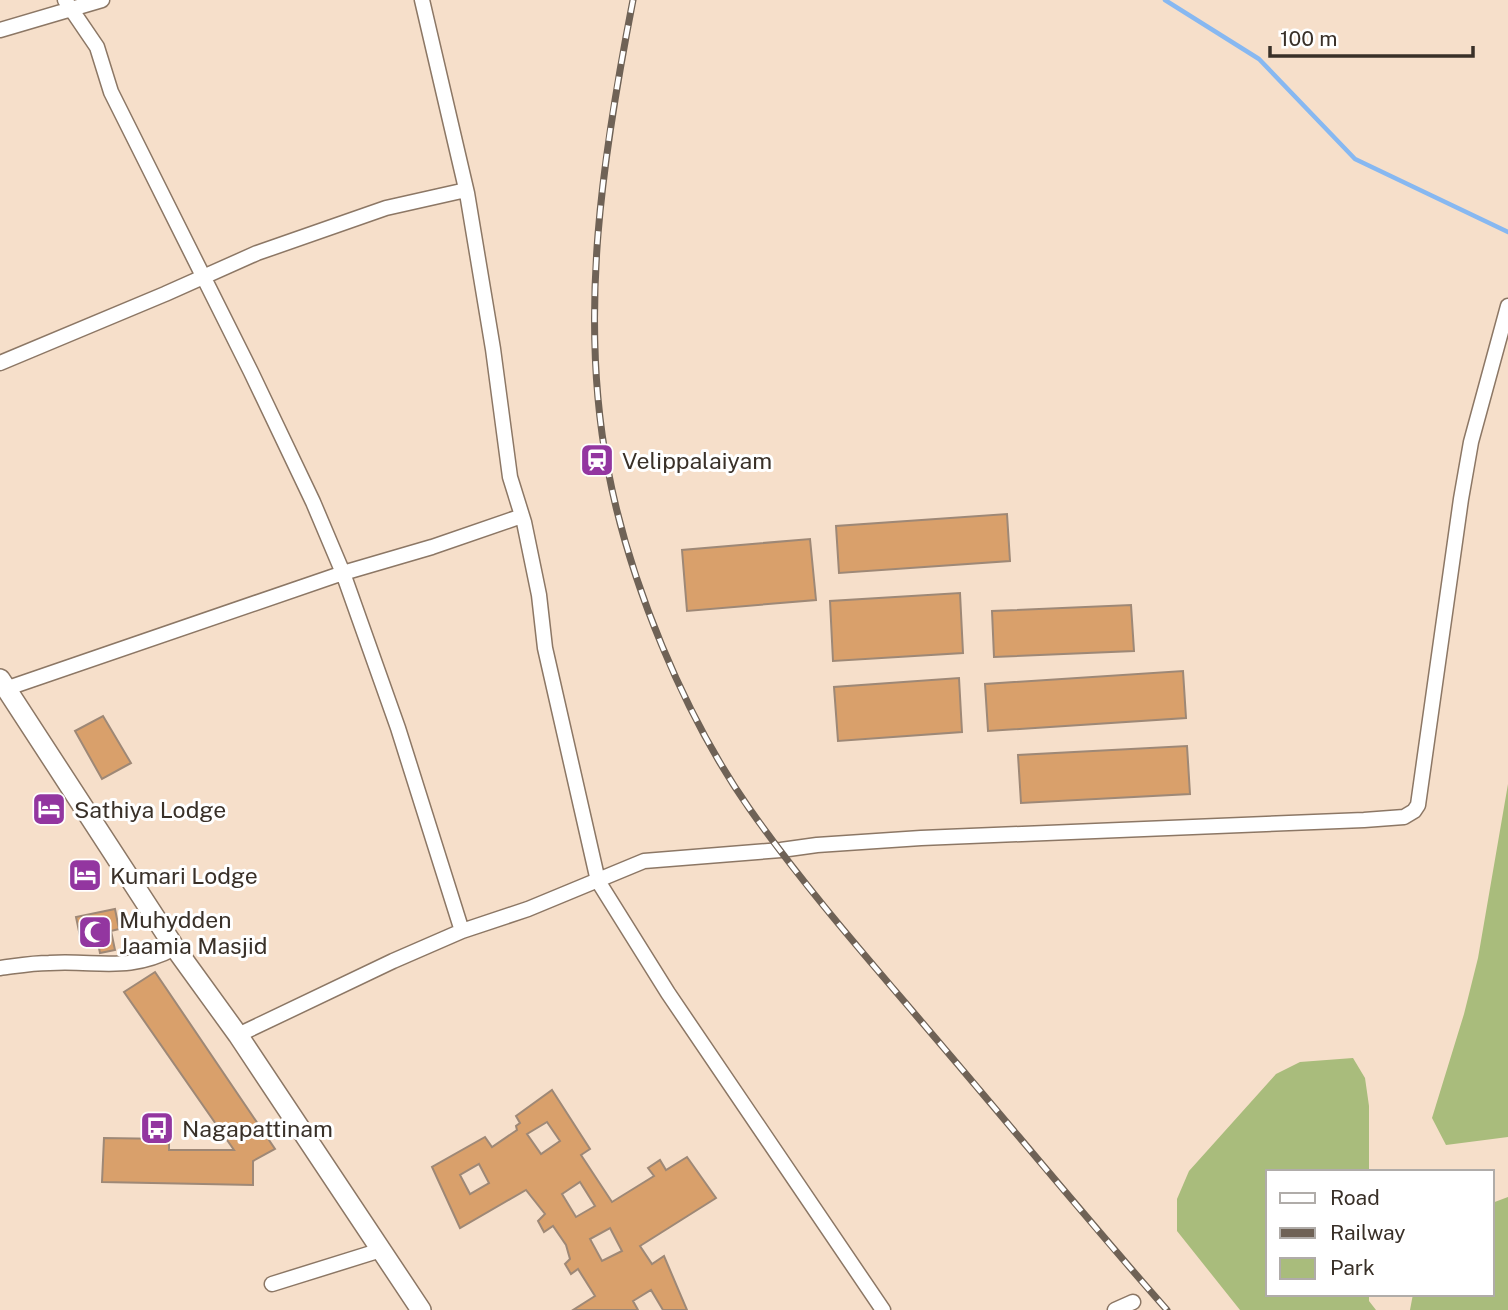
<svg xmlns="http://www.w3.org/2000/svg" width="1508" height="1310" viewBox="0 0 1508 1310" font-family="'Public Sans',sans-serif">
<style>
.green{fill:#a9bc7c}
.lines{fill:none;stroke-linecap:round;stroke-linejoin:round}
.stream{stroke:#87b8f1;stroke-width:4.5}
.building{fill:#d9a06b;stroke:#9e8876;stroke-width:2;fill-rule:evenodd}
.minor-casing{stroke:#8c7765;stroke-width:17}
.major-casing{stroke:#8c7765;stroke-width:22}
.minor{stroke:#fff;stroke-width:14}
.major{stroke:#fff;stroke-width:19}
.rail-casing{stroke:#6f6256;stroke-width:7}
.rail{stroke:#fff;stroke-width:4.5;stroke-dasharray:13;stroke-linecap:butt}
.labels{text-anchor:middle;dominant-baseline:central;stroke-width:6;stroke-linejoin:round;paint-order:stroke}
.poi-label{font-size:23px;fill:#393028;stroke:#fff;text-anchor:start}
</style>
<rect width="100%" height="100%" fill="#f6dfca"/>
<path class="green" d="M1508 784V1137L1446 1145 1432 1118 1464 1014 1478 958Z
M1353 1058 1365 1078 1369 1106V1172H1268V1294H1369V1301L1376 1310H1240L1177 1231V1199L1189 1171 1276 1074 1300 1062Z
M1508 1197V1310H1410L1413 1294H1492V1203Z"/>
<g class="lines">
<path class="stream" d="M1165 0 1259 59 1355 159 1508 232"/>
</g>
<path class="building" d="M1007 514 1010 561 839 573 836 526Z
M810 539 816 600 687 611 682 550Z
M960 593 963 653 833 661 830 601Z
M1131 605 1134 651 994 657 992 611Z
M1183 671 1186 718 988 731 985 684Z
M959 678 962 732 838 741 834 687Z
M103 716 131 763 102 779 75 731Z
M1187 746 1190 794 1021 803 1018 755Z
M115 909 119 929 111 931 115 950 100 953 96 933 80 936 76 917Z
M155 972 275 1149 253 1161V1185L102 1182 104 1138 169 1139V1150H234L124 992Z
M552 1090 590 1149 581 1155 612 1202 654 1176 648 1168 660 1160 666 1170 687 1157 716 1198 640 1246 652 1264 664 1256 687 1310H663L651 1290 633 1301 638 1310H573L595 1296 578 1269 571 1274 565 1264 570 1259 566 1245 553 1226 544 1232 538 1221 545 1214 526 1190 460 1228 432 1167 485 1137 492 1147 517 1130 516 1126 520 1123 516 1116ZM547 1122 560 1141 541 1154 527 1134ZM479 1164 489 1183 470 1194 460 1175ZM580 1182 595 1206 576 1217 562 1194ZM610 1228 622 1251 602 1261 590 1239Z"/>
<g class="lines">
<g class="minor-casing">
<path id="minor" d="M65 0 97 47 111 92 251 372 313 502 343 573 398 728 462 931
M422 0 467 193 493 349 510 477 524 522 539 595 545 648 598 881 668 993 883 1310
M0 30 102 0
M0 363 165 294 257 253 386 208 466 190
M5 689 343 573 432 547 522 516
M0 968C16 966 32 963 49 963 99 960 127 973 175 948
M238 1035 393 961 462 931 528 909 644 861 781 850 817 845 921 838 1364 820 1404 817 1414 811 1418 805 1461 499 1471 442 1508 306
M272 1284 381 1250
M1115 1310 1133 1302"/>
</g>
<g class="major-casing">
<path id="major" d="M0 679 175 948 238 1035 421 1310"/>
</g>
<use href="#minor" class="minor"/>
<use href="#major" class="major"/>
<g class="rail-casing">
<path id="rail" d="M633 0C603 154 578 314 608 470 629 581 684 715 749 808 808 892 877 969 943 1047 1018 1135 1091 1224 1167 1310"/>
</g>
<use href="#rail" class="rail"/>
</g>
<defs>
<g id="station-square" transform="scale(1.75)"><rect x="-9" y="-9" width="18" height="18" rx="4" fill="#9336a0" stroke="#fff"/><path d="M-3-6H3Q5-6 5-4V2Q5 4 3 4L4.5 6H3L1.5 4h-3L-3 6H-4.5L-3 4Q-5 4-5 2V-4Q-5-6-3-6ZM-3.5-4v3h7v-3ZM-3.5 1v1.5H-2V1ZM2 1v1.5H3.5V1Z" fill="#fff"/></g>
<g id="hotel-square" transform="scale(1.75)"><rect x="-9" y="-9" width="18" height="18" rx="4" fill="#9336a0" stroke="#fff"/><path d="M-6-4.5h1.5V1H6V5H4.5V3h-9V5H-6ZM-4 0a1.8 1.8 0 1 1 3.6 0ZM.5 0V-2.5h3Q6-2.5 6 0Z" fill="#fff"/></g>
<g id="mosque-square" transform="scale(1.75)"><rect x="-9" y="-9" width="18" height="18" rx="4" fill="#9336a0" stroke="#fff"/><path d="M3.5-4.9A6 6 0 1 0 3.5 4.9A5 5 0 1 1 3.5-4.9Z" fill="#fff"/></g>
<g id="bus-square" transform="scale(1.75)"><rect x="-9" y="-9" width="18" height="18" rx="4" fill="#9336a0" stroke="#fff"/><path d="M-5-6H5V4H4V6H2V4H-2V6H-4V4H-5ZM-3.5-4V0h7V-4ZM-3.5 1.2v1.5H-2V1.2ZM2 1.2v1.5H3.5V1.2Z" fill="#fff"/></g>
</defs>
<g fill-rule="evenodd">
<use href="#station-square" x="597" y="460"/>
<use href="#hotel-square" x="49" y="809"/>
<use href="#hotel-square" x="85" y="875"/>
<use href="#mosque-square" x="95" y="932"/>
<use href="#bus-square" x="157" y="1128"/>
</g>
<g class="labels">
<g class="poi-label">
<text x="622" y="460">Velippalaiyam</text>
<text x="74" y="809">Sathiya Lodge</text>
<text x="110" y="875">Kumari Lodge</text>
<text x="119" y="919">Muhydden<tspan x="119" dy="26">Jaamia Masjid</tspan></text>
<text x="182" y="1128">Nagapattinam</text>
</g>
</g>
<rect x="1266" y="1170" width="228" height="126" fill="#ffffff" stroke="#b0aca9" stroke-width="2"/>
<rect x="1280" y="1193" width="35" height="10" fill="#ffffff" stroke="#b0aca9" stroke-width="2"/>
<text x="1330" y="1205" font-size="21" fill="#393028">Road</text>
<rect x="1280" y="1228" width="35" height="10" fill="#6f6256" stroke="#b0aca9" stroke-width="2"/>
<text x="1330" y="1240" font-size="21" fill="#393028">Railway</text>
<rect x="1280" y="1258" width="35" height="21" fill="#a9bc7c" stroke="#b0aca9" stroke-width="2"/>
<text x="1330" y="1275" font-size="21" fill="#393028">Park</text>
<path d="M1270 46v10h203v-10" fill="none" stroke="#393028" stroke-width="3.5"/>
<text x="1280" y="46" font-size="21" fill="#393028" stroke="#ffffff" stroke-width="5" paint-order="stroke">100 m</text>
</svg>
